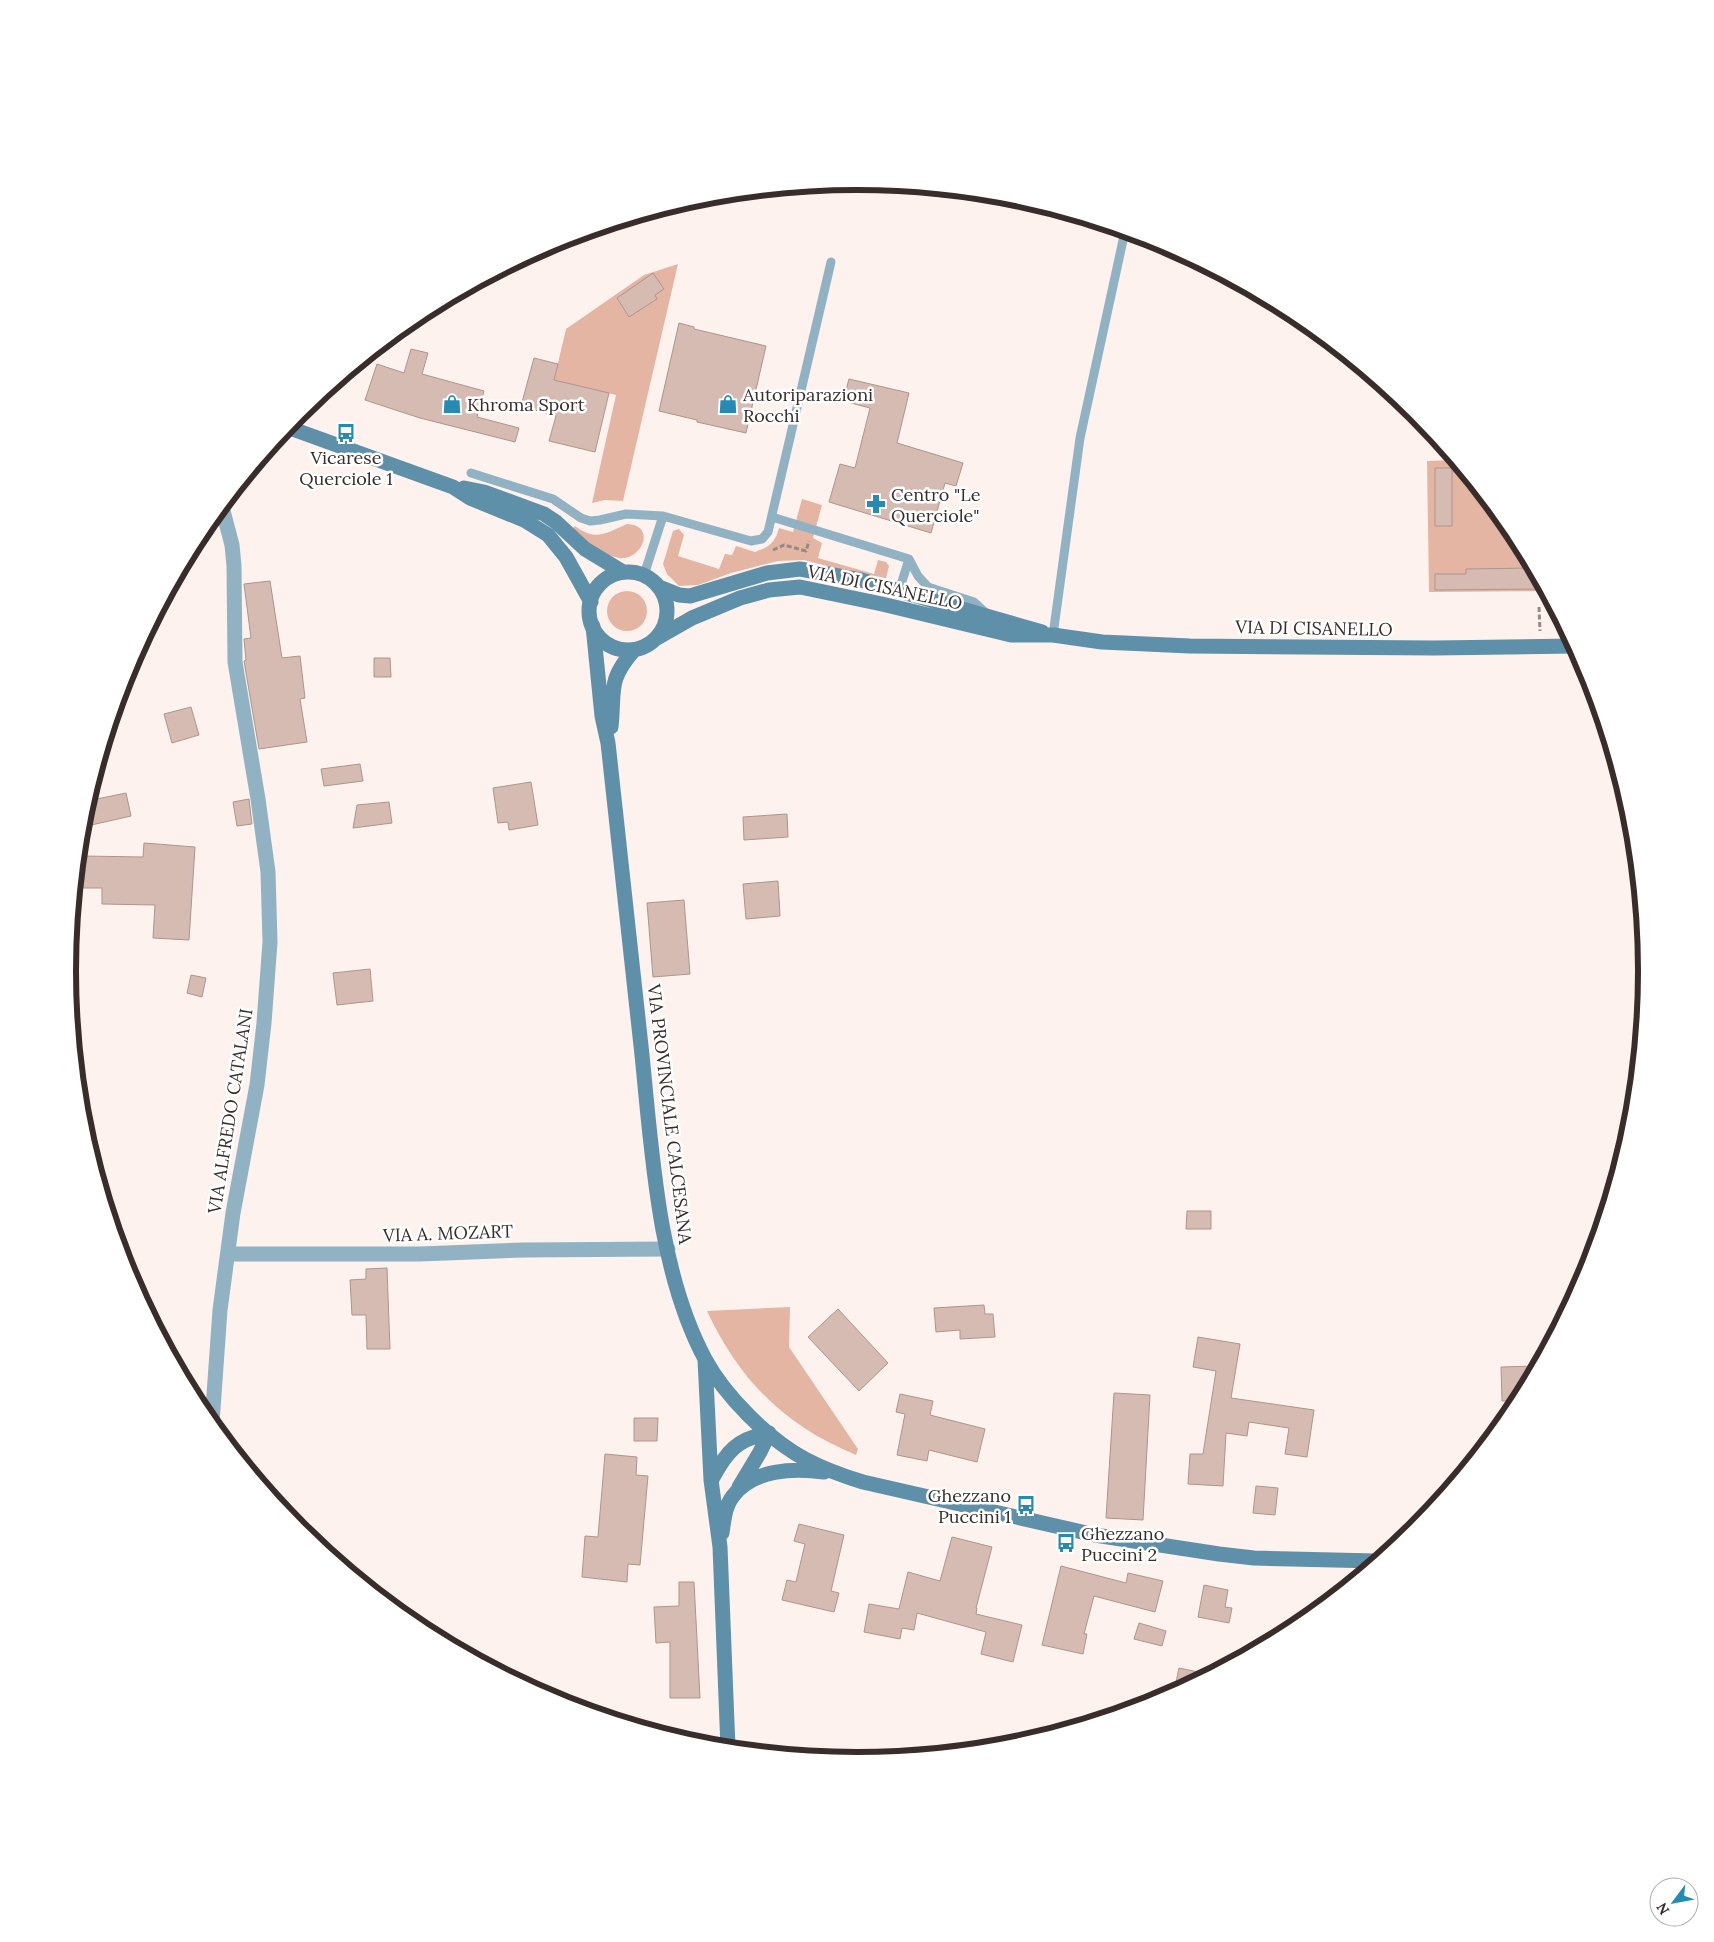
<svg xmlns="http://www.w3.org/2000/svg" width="1714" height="1942" viewBox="0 0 1714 1942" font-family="Lora,serif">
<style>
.green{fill:#e5b5a3}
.building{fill:#d6bbb2;stroke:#ae958b}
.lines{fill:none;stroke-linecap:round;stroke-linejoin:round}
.path{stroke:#948986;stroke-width:3;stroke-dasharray:5 2.5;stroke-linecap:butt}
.lane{stroke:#91b2c2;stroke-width:9}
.street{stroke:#91b2c2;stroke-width:15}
.secondary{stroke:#5e90a9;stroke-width:15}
.labels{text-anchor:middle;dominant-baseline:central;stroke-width:5;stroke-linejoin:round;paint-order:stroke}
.poi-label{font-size:18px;fill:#382d2a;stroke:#fff;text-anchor:start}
.street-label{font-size:18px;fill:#382d2a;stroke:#fff}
.rim{fill:none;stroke:#382d2a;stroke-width:6}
</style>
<rect width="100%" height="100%" fill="#fdf2ee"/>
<path class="green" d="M678 264 623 501 605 500 592 503 616 395 554 380 566 329 644 275Z
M1454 460 1514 533 1545 591 1429 592 1427 461Z
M802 499 822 505 813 538 822 543 818 558 874 574 878 560 886 562 889 566 885 582 804 560 778 561 731 573 698 585 679 586 667 574 663 564 673 531 679 529 684 535 678 556 719 569 725 554 732 555 736 546 755 552C769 547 775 543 779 528L793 532Z
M627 524C657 525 642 561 619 558 601 555 585 540 572 529L575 526C596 542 606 533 627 524Z
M607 611a20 20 0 1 1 40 0a20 20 0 1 1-40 0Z
M790 1307 789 1347 858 1449 856 1455C785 1426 739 1380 707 1311Z"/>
<path class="building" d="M653 273 664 289 655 295 657 299 629 317 617 298Z
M679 323 694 327V329L766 346 746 433 697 422V420L659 411Z
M411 349 428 353 422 374 484 391 477 417 519 428 515 442 420 418 365 400 377 364 404 373Z
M534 358 558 364 554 380 609 393 595 452 549 441 556 416 521 406Z
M849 379 909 393 897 443 963 463 956 486 945 483 931 533 829 502 840 464 855 468 870 408 843 401Z
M1435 468H1452V526H1435Z
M1533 568 1544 589 1435 590V574H1466V569Z
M270 581 282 658 300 656 305 698 300 699 307 742 259 749 244 661 246 660 244 639 251 638 244 584Z
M374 658H390L391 677H374Z
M191 707 199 735 172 743 164 714Z
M360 764 363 781 324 786 321 769Z
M531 782 538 825 509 830 508 822 498 823 493 788Z
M126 793 131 816 87 826 84 812 87 801Z
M249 799 252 824 237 826 233 802Z
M389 802 392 823 353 828 357 805Z
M787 814 788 837 744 840 743 817Z
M144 843 195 847 189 940 153 938 155 905 102 904V888H82L83 856 143 857Z
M778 881 780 916 746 919 743 884Z
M684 900 690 974 653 977 647 903Z
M370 969 373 1001 337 1005 333 973Z
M191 975 206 978 202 997 187 993Z
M1187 1211H1211V1229H1186Z
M387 1268 390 1349H367L366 1315H352L350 1280 366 1279V1269Z
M984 1305 985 1314H993L995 1337 960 1339V1330L936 1332 934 1308Z
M838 1309 888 1363 859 1391 808 1337Z
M1198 1337 1240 1344 1231 1398 1314 1410 1307 1457 1285 1454 1289 1428 1249 1422 1247 1436 1226 1433 1223 1486 1188 1484 1190 1454H1203L1216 1371 1193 1367Z
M1537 1366 1518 1400 1502 1401 1501 1367Z
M1114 1393 1150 1395 1143 1520 1106 1518Z
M900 1394 933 1401 930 1415 985 1429 977 1462 929 1450 927 1461 897 1455 905 1414 896 1412Z
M634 1418H658L657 1441H634Z
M605 1454 637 1457 636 1475 648 1476 640 1565 628 1564 627 1582 582 1577 585 1536 598 1537Z
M1256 1486 1278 1488 1275 1515 1253 1513Z
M799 1524 844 1535 831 1591 839 1593 834 1612 782 1600 787 1580 796 1582 805 1544 794 1541Z
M952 1537 992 1547 976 1608H977L976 1614 1022 1625 1013 1662 981 1654 986 1632 917 1613 914 1630 902 1628 900 1639 864 1632 869 1604 899 1609 908 1572 940 1581Z
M1061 1566 1126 1583 1128 1573 1163 1581 1155 1612 1094 1596 1084 1634H1087L1083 1654 1042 1645Z
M679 1582H694L700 1698H670V1642L656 1643 654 1607 679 1606Z
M1204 1585 1228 1590 1225 1607 1232 1608 1229 1623 1198 1617Z
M1139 1623 1166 1631 1162 1646 1134 1639Z
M1179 1668 1208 1674 1174 1692Z"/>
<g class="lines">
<path class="path" d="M773 550 784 545 806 551 809 541
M1539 607 1540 631"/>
<path class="lane" d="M471 473 553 499 581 518 590 521 600 520 626 514 663 516 751 541 762 539 768 532 831 262
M772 517 909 559 918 576 928 587 974 602 986 613
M644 575 663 516
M899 591 909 559
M1053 635 1080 438 1125 231"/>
<path class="street" d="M229 1254H420L524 1250 668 1249
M212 1423 220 1310 233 1213 257 1085 264 1023 270 942 268 872 258 799 235 662 234 566 232 545 222 507"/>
<path class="secondary" d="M287 427 453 487 470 498 524 520 548 535 566 557 591 602
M464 488 484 492 544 514 556 522 585 549 623 572
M589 611a39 39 0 1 1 78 0a39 39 0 1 1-78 0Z
M659 587 679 595 690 596 767 573 800 569 861 580 1042 632
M593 626 602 716 608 743C620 847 631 951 642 1055 652 1153 658 1271 705 1359 725 1396 768 1439 805 1459 824 1469 843 1476 863 1482L1095 1535 1219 1554 1254 1558 1376 1561
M657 638 692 618 740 598 769 590 800 587 882 604 1011 635H1053L1102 642 1190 646 1435 648 1574 646
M611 727C615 690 607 681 634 650
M705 1360 711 1480 720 1547 728 1748
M712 1479C727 1451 737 1439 769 1433L760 1452 739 1487
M722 1533C724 1520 725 1506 733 1496 753 1469 794 1468 824 1472"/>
</g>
<defs>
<g id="shop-bare" transform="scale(1.5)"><path d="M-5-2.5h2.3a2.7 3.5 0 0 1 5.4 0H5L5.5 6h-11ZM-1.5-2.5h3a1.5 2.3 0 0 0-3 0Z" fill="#268bb4" stroke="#fff" stroke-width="2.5" paint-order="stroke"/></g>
<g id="bus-bare" transform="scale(1.5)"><path d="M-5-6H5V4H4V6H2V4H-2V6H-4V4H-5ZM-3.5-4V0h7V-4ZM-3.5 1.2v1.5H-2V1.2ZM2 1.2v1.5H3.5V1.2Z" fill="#268bb4" stroke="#fff" stroke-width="2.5" paint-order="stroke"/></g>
<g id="pharmacy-bare" transform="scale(1.5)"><path d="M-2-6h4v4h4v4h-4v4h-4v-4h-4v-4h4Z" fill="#268bb4" stroke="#fff" stroke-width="2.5" paint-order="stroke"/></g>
</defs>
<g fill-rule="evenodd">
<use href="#shop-bare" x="452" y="404"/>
<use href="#shop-bare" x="728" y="404"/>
<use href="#bus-bare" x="346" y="433"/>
<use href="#pharmacy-bare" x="876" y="504"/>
<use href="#bus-bare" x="1026" y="1505"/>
<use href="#bus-bare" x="1066" y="1543"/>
</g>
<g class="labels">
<g class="poi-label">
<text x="743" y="394">Autoriparazioni<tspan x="743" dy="21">Rocchi</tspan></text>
<text x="467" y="404">Khroma Sport</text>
<text x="346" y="457" text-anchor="middle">Vicarese<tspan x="346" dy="21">Querciole 1</tspan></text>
<text x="891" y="494">Centro "Le<tspan x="891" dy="21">Querciole"</tspan></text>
<text x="1011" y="1495" text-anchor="end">Ghezzano<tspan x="1011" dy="21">Puccini 1</tspan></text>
<text x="1081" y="1533">Ghezzano<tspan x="1081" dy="21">Puccini 2</tspan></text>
</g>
<g class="street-label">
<text transform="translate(885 587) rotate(12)">VIA DI CISANELLO</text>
<text transform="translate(1314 628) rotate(1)">VIA DI CISANELLO</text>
<text transform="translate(230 1111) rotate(-81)">VIA ALFREDO CATALANI</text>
<text transform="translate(670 1114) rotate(83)">VIA PROVINCIALE CALCESANA</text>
<text transform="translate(448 1233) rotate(-2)">VIA A. MOZART</text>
</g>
</g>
<path d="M0 0H1714V1942H0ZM76 971a781 781 0 1 1 1562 0a781 781 0 1 1-1562 0Z" fill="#fff" fill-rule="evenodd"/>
<path class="rim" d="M76 971a781 781 0 1 1 1562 0a781 781 0 1 1-1562 0Z"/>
<g transform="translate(1674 1902) rotate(238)"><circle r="24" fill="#ffffff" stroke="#afabaa"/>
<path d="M0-4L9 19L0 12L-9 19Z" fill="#268bb4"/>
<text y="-8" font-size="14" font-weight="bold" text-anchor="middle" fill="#382d2a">N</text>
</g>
</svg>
